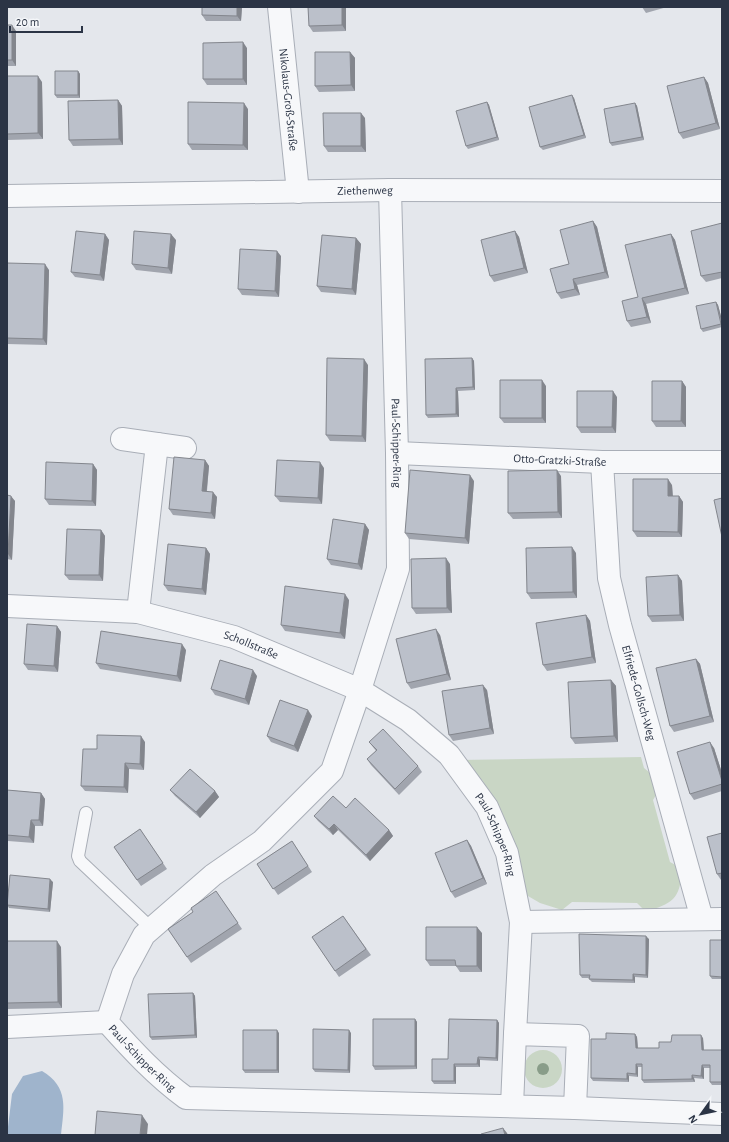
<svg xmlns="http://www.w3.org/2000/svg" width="729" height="1142" viewBox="0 0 729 1142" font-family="'Alegreya Sans',sans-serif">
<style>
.green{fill:#c9d6c5}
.water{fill:#9fb4cc}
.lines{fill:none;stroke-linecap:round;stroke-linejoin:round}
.service-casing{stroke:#a9aeb7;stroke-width:14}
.minor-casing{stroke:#a9aeb7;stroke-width:24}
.service{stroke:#f7f8fa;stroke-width:12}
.minor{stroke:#f7f8fa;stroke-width:22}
.tree{fill:#899d89}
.wall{fill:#a1a5ae}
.shaded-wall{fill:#83868d}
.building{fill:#bbc0ca;stroke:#83868d}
.labels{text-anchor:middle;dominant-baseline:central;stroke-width:3.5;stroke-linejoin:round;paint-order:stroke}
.street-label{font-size:12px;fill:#2b3445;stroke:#f4f6f9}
</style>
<rect width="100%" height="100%" fill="#e4e7ec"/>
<path class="green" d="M641 757 644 768 655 777 659 790 653 800 670 862 681 868C682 897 673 905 645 911L637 903 572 902 562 910 540 903 528 896 519 882 509 848 513 838 499 806 482 780H474L457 760Z
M524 1069a19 19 0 1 1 38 0a19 19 0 1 1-38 0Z"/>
<path class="water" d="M42 1071C69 1087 64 1108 61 1135H7L12 1094 23 1076Z"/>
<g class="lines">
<g class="service-casing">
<path id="service" d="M86 813 78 856 80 861 152 929"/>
</g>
<g class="minor-casing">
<g id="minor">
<path id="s1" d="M279 7 298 192"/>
<path id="s2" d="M390 190 397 453 398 569 360 690 332 771 262 841 213 875 144 935 123 974 107 1022C132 1050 156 1076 186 1098L575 1108 578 1036 515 1034 512 1106"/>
<path id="s3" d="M7 196 390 190 722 191"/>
<path d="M122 439 157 444"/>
<path id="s4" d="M397 453 602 462H722"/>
<path id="s5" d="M602 462 609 578 620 625 702 919"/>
<path id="s6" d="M7 606 138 612 234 637 360 690 408 720 449 755 487 807 507 853 521 922 515 1034"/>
<path d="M138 612 157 444 185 448"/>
<path d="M521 922 722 919"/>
<path d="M7 1027 107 1022"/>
<path d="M575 1108 722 1114"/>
</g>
</g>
<use href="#service" class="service"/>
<use href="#minor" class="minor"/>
</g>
<circle class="tree" cx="543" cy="1069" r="6"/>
<path class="wall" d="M242 7 241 21H206L202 15Z
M308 7H346V31L313 32 309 26Z
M642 7H667L646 13Z
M7 25 16 31V66H7Z
M247 48V85H207L203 79Z
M350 52 355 58V91L319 92 315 86Z
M78 71 80 74V98H57L55 95Z
M7 76 42 82 43 139 7 140Z
M704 77 708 83 720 129 683 139 679 133Z
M574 98 586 138 543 150 540 147Z
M118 100 122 106 123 145 73 146 69 140Z
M487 102 489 105 499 140 468 149 466 146Z
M635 103 637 106 644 140 612 146 610 143Z
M248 109V150H192L188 144Z
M365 118 366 152H328L324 146Z
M593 221 597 227 609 278 577 285 580 295 561 299 557 293 569 264Z
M722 223V278L706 282 701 276Z
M515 231 519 237 528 273 494 282 490 276Z
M105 234 109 240 104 281 75 277 71 272Z
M671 234 675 240 689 294 646 304 651 323 631 327 627 321 638 297Z
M356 238 361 244 356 295 321 292 317 286Z
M176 240 172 274 136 270 132 264Z
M281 256 279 297 242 295 238 289Z
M7 263 49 270 47 345 7 344Z
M716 302 718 305 722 320V327L703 332 701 329Z
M472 358 474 361 475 390 458 391 459 417 428 418 426 415Z
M368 365 366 442 330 441 326 435Z
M682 381 686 387V427H656L652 421Z
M546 386V423H504L500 418Z
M617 397 616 433H581L577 427Z
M205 460 209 466 207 491 217 497 215 519 173 515 169 509Z
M93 464 97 470 96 506 49 505 45 499Z
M324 468 322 504 280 502 275 496Z
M561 476 562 518 513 519 508 513Z
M474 481 469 544 409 539 405 533Z
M672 485 673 496H679L683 502 682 537H637L633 531Z
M7 495 15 501 12 560 7 559Z
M365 524 369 530 362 570 331 565 327 559Z
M101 530 105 536 103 581 69 580 65 575Z
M206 548 210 554 206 595 168 591 164 585Z
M576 553 577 598 531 599 527 593Z
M450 564 452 613 416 614 412 608Z
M678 575 682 581 684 621 652 622 648 616Z
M349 600 345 639 285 631 281 625Z
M586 615 590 621 596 663 547 671 543 665Z
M57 626 61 632 58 672 28 670 24 664Z
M440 635 451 680 411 689 407 683Z
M186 650 181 682 100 669 96 663Z
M696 659 700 664 714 722 674 732 670 726Z
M257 676 249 705 215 695 211 689Z
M611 680 616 686 618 742 575 744 571 738Z
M487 690 494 734 453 741 449 735Z
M312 716 298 752 271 742 267 736Z
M145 742 144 770 129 769 128 793 85 791 81 786Z
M369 742 418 766 422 772 399 795 371 765 367 759 376 751Z
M714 748 722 773V791L694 800 690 794Z
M7 790 41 793 45 799 43 826H35L34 843 8 841 7 839Z
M170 790 215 791 219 797 200 818 175 796Z
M346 808 389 830 393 836 370 861 338 830 333 835 318 821 314 816Z
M140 829 167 869 141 886 114 847Z
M722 833V880H721L717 874Z
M467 840 471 846 487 884 455 898 451 892Z
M292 841 312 872 278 895 257 864Z
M53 882 50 912 9 908 7 905V901Z
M216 891 242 929 191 963 168 929 193 912Z
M343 916 371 955 339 977 312 937Z
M482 933V972H460L456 966H430L426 960Z
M649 939 648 978 635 977V983L592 982 589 979 590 978H582L580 975Z
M722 940V979H712L710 976Z
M7 941 61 947 62 1008 7 1009Z
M193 993 195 996 197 1038 152 1040 150 1037Z
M415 1019 417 1022V1069L375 1070 373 1066Z
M497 1020 499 1023 498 1061 480 1060V1067H456V1084H434L432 1081 448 1059Z
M279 1033V1073H245L243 1070Z
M351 1033 350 1073 315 1072 313 1069Z
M635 1034 637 1037 638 1048H659L671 1042 703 1038 704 1050H722V1085H712L710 1082V1068H704V1079L694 1078 695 1082 644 1083 642 1080V1067H638V1077L629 1076V1082L593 1081 591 1078 606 1039Z"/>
<path class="shaded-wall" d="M237 7H242L241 21 237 16Z
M342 7H346V31L342 25Z
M12 25 16 31V66L12 60Z
M243 42 247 48V85L243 79Z
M350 52 355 58V91L351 85Z
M78 71 80 74V98L78 95Z
M38 76 42 82 43 139 38 133Z
M704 77 708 83 720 129 716 123Z
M572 95 574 98 586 138 584 135Z
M118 100 122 106 123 145 119 139Z
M487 102 489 105 499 140 497 137Z
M244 103 248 109V150L243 145Z
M635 103 637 106 644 140 642 137Z
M361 113 365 118 366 152 361 146Z
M593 221 597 227 609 278 605 272Z
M515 231 519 237 528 273 524 268Z
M105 234 109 240 104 281 100 275Z
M171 234 176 240 172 274 168 268Z
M671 234 675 240 689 294 685 288Z
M356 238 361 244 356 295 352 289Z
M277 251 281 256 279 297 275 291Z
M45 264 49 270 47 345 43 339Z
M573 279 577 285 580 295 575 289Z
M642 298 646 304 651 323 647 317Z
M716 302 718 305 722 320V324Z
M472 358 474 361 475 390 473 387Z
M364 359 368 365 366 442 362 436Z
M542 380 546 386V423L542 418Z
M682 381 686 387V427L681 421Z
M456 388 458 391 459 417 456 414Z
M613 391 617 397 616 433 612 427Z
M205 460 209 466 206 497 202 491Z
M320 462 324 468 322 504 318 498Z
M93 464 97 470 96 506 92 501Z
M557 470 561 476 562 518 558 512Z
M470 475 474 481 469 544 465 538Z
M668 479 672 485 673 502 668 496Z
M213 492 217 497 215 519 211 513Z
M11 496 15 501 12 560 8 554Z
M679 496 683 502 682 537 678 532Z
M365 524 369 530 362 570 358 564Z
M101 530 105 536 103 581 99 575Z
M572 547 576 553 577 598 573 592Z
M206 548 210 554 206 595 202 589Z
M446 558 450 564 452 613 447 608Z
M678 575 682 581 684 621 680 615Z
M345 594 349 600 345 639 340 633Z
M586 615 590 621 596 663 592 657Z
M57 626 61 632 58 672 54 666Z
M436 629 440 635 451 680 447 674Z
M182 644 186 650 181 682 177 676Z
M696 659 700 664 714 722 710 716Z
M253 670 257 676 249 705 245 699Z
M611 680 616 686 618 742 614 736Z
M483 685 487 690 494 734 490 728Z
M308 710 312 716 298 752 294 746Z
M141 736 145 742 144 770 140 764Z
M710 742 714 748 722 773V781Z
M125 763 129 769 128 793 124 787Z
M215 791 219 797 200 818 196 812Z
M41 793 45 799 43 826 39 820Z
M31 820 35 826 34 843 29 837Z
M334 824 338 830 333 835 329 829Z
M389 830 393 836 370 861 366 855Z
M467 840 471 846 487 884 483 878Z
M50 879 53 882 50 912 48 909Z
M477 927 482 933V972L477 966Z
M646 936 649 939 648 978 646 975Z
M57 941 61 947 62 1008 58 1002Z
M633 974 635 977V983L633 980Z
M193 993 195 996 197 1038 195 1035Z
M415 1019 417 1022V1069L415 1066Z
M497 1020 499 1023 498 1061 496 1058Z
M277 1030 279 1033V1073L277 1070Z
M349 1030 351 1033 350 1073 348 1070Z
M635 1034 637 1037 638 1051 636 1048Z
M701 1035 703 1038 704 1053 702 1050Z
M478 1057 480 1060V1067L477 1064Z
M454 1064 456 1067V1084L454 1081Z
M636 1064 638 1067V1077L636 1074Z
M702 1065 704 1068V1079L701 1076Z
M627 1073 629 1076V1082L627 1079Z
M692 1075 694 1078 695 1082 692 1079Z
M142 1115 148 1124 147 1135H140Z
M503 1128 507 1133 508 1135H505Z"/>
<path class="building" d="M202 7H237V16L202 15Z
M308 7H342V25L309 26Z
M7 25H12V60H7Z
M243 42V79H203V43Z
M315 52H350L351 85 315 86Z
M55 71H78V95H55Z
M7 76H38V133L7 134Z
M704 77 716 123 679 133 667 86Z
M572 95 584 135 540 147 529 107Z
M118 100 119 139 69 140 68 101Z
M188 102 244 103 243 145 188 144Z
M487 102 497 137 466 146 456 111Z
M635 103 642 137 610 143 604 109Z
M323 113H361V146H324Z
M593 221 605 272 573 279 575 289 557 293 550 269 569 264 560 230Z
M722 223V272L701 276 691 231Z
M76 231 105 234 100 275 71 272Z
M134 231 171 234 168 268 132 264Z
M515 231 524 268 490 276 481 240Z
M671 234 685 288 642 298 647 317 627 321 622 301 638 297 625 245Z
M322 235 356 238 352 289 317 286Z
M240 249 277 251 275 291 238 289Z
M7 263 45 264 43 339 7 338Z
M716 302 721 324 701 329 696 306Z
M327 358 364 359 362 436 326 435Z
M472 358 473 387 456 388V414L426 415 425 359Z
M500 380H542V418H500Z
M652 381H682L681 421H652Z
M577 391H613L612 427H577Z
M174 457 205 460 202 491 213 492 211 513 169 509Z
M277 460 320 462 318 498 275 496Z
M46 462 93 464 92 501 45 499Z
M410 470 470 475 465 538 405 533Z
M557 470 558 512 508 513V471Z
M633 479H668V496H679L678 532 633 531Z
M7 495 11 496 8 554H7Z
M722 498V537L714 500Z
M333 519 365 524 358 564 327 559Z
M67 529 101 530 99 575H65Z
M168 544 206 548 202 589 164 585Z
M572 547 573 592 527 593 526 548Z
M446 558 447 608H412L411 559Z
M678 575 680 615 648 616 646 577Z
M285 586 345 594 340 633 281 625Z
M586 615 592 657 543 665 536 623Z
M27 624 57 626 54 666 24 664Z
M436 629 447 674 407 683 396 639Z
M101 631 182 644 177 676 96 663Z
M696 659 710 716 670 726 656 668Z
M220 660 253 670 245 699 211 689Z
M611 680 614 736 571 738 568 682Z
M483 685 490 728 449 735 442 691Z
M280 700 308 710 294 746 267 736Z
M383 729 418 766 395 789 367 759 377 750 369 742Z
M97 735 141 736 140 764 125 763 124 787 81 786 83 749H97Z
M710 742 722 781V784L690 794 677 752Z
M190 769 215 791 196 812 170 790Z
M7 790 41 793 39 820H31L29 837 7 835Z
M333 796 346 808 355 798 389 830 366 855 334 824 329 829 314 816Z
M140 829 163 863 137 880 114 847Z
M722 833V873L717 874 707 837Z
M467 840 483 878 451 892 435 853Z
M292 841 308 866 273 889 257 864Z
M10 875 50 879 48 909 7 905Z
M216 891 238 923 187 957 168 929 193 912 191 908Z
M343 916 366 949 335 971 312 937Z
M426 927H477V966H456L455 960H426Z
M579 934 646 936V975L633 974V980L589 979 590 975H580Z
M710 940H722V977L710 976Z
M7 941H57L58 1002 7 1003Z
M193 993 195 1035 150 1037 148 994Z
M373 1019H415V1066H373Z
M449 1019 497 1020 496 1058 478 1057 477 1064H454V1081H432V1059H448Z
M313 1029 349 1030 348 1070 313 1069Z
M243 1030H277V1070H243Z
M606 1033 635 1034 636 1048H659V1042H671L672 1035H701L702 1050H722V1082H710V1065H702L701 1076 692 1075V1079L642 1080V1064H636V1074L627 1073V1079L591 1078V1039H606Z
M97 1111 142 1115 140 1135H95Z
M503 1128 505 1135H482L481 1134Z"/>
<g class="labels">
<g class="street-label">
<text stroke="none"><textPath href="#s1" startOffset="93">Nikolaus-Groß-Straße</textPath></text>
<text stroke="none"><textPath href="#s3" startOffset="358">Ziethenweg</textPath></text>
<text stroke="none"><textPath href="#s2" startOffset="253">Paul-Schipper-Ring</textPath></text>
<text stroke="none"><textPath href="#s4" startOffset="163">Otto-Gratzki-Straße</textPath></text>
<text stroke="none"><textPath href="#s6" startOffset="249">Schollstraße</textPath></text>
<text stroke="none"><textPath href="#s5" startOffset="235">Elfriede-Gollsch-Weg</textPath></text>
<text stroke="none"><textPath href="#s6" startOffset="571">Paul-Schipper-Ring</textPath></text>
<text stroke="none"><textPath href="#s2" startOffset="987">Paul-Schipper-Ring</textPath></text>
</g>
</g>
<rect width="729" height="1142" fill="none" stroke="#2b3445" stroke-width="16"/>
<g transform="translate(701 1114) rotate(237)" stroke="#f4f6f9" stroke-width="3" paint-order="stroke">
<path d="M0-3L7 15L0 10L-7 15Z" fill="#2b3445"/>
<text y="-6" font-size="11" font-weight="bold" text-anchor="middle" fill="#2b3445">N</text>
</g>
<path d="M10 26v6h72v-6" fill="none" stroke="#2b3445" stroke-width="2"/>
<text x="16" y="26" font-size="12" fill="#2b3445" stroke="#f4f6f9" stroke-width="3" paint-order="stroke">20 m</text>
</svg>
